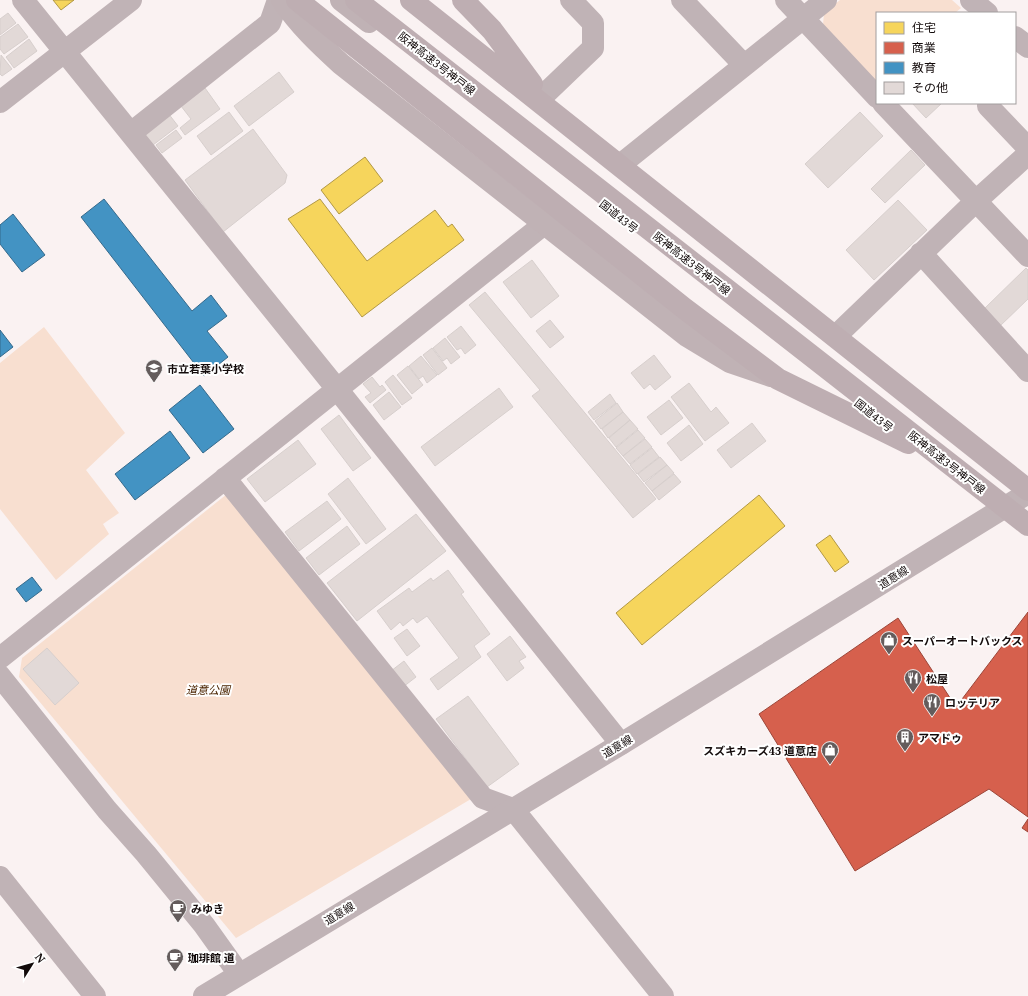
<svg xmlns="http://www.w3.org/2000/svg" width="1028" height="996" viewBox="0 0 1028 996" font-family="'Noto Serif','Noto Sans JP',serif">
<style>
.green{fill:#f8dfd0}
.homes{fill:#f6d55c;stroke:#b29844}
.shops{fill:#d6604d;stroke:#9c4639}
.schools{fill:#4393c3;stroke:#356a8c}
.building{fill:#e2d9d7;stroke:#d7cfcd}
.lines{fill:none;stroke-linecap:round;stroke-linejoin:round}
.minor{stroke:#c0b3b6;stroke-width:22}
.tertiary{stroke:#c0b3b6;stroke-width:22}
.trunk{stroke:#c0b2b5;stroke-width:22}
.motorway{stroke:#beaeb2;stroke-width:22}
.labels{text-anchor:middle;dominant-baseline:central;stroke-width:4;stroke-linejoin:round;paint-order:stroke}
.street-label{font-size:11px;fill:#130b0b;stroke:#fff}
.poi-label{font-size:11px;font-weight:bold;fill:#130b0b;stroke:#fff;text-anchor:start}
.park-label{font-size:11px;font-style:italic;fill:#4b2400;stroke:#fff}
</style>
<rect width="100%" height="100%" fill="#faf2f2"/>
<path class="green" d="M840 0H952L961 8 955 13H877V82L823 25 824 13Z
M44 327 125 433 86 470 119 513 103 524 109 534 56 580 0 509V363Z
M227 494 471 799 236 938 19 677 22 658Z"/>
<path class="homes" d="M53 0H74L61 10Z
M365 157 383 181 339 214 321 190Z
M320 199 367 261 435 210 448 227 452 224 464 240 362 317 288 219Z
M759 495 785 526 642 645 616 613Z
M830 535 849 562 835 572 816 545Z"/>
<path class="shops" d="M1028 612V817L989 789 855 871 759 714 898 618 956 707Z
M1028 819V832L1022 828Z"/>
<path class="schools" d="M104 199 192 311 211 295 227 316 207 331 228 357 204 376 81 217Z
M13 214 45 255 22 272 0 244V225Z
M0 330 13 347 0 357Z
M200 385 234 429 203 453 169 410Z
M170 431 190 458 135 500 115 474Z
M32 577 42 590 26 602 16 589Z"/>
<path class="building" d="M8 13 16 23 0 35V19Z
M18 24 28 37 4 54 0 49V37Z
M29 39 37 51 14 68 6 57Z
M1 55 12 69 2 76 0 74Z
M279 72 294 92 249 126 234 106Z
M205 88 220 109 185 135 180 128 191 119 181 106Z
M912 103H942L926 118Z
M229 112 243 131 211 155 197 136Z
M860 112 883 136 828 188 805 164Z
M168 113 178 126 153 145 143 132Z
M253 129 287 175 285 183 223 232 185 180Z
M176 130 182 138 162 153 156 145Z
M911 150 925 165 885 203 871 189Z
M898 200 927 230 874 280 846 250Z
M532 260 559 296 531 318 503 282Z
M1026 268 1028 270V299L1000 326 984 309Z
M485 292 656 499 633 518 532 396 540 390 469 305Z
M550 320 564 337 550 348 536 331Z
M461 326 476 345 465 354 461 348 457 350 447 337Z
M445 338 460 357 451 364 447 358 443 361 433 348Z
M432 348 447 368 438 375 423 355Z
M654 355 671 377 655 390 650 384 644 389 631 373Z
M421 356 437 375 427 383 423 376 419 379 409 366Z
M408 366 423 385 412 394 397 375Z
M393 375 412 398 402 405 385 382Z
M372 377 380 387 382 385 386 390 370 403 365 397 371 393 363 384Z
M689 383 711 412 716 407 729 423 705 441 671 397Z
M499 388 513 407 435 466 421 447Z
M389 392 401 407 384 420 373 405Z
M610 394 616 403 594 420 588 412Z
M669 400 683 418 661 435 647 417Z
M617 403 623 412 601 429 595 421Z
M623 412 630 420 608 438 602 429Z
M339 415 371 458 353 471 321 429Z
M630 420 638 429 616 447 609 438Z
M752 423 766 441 731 468 717 450Z
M689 425 703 444 681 461 667 443Z
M638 430 645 438 623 456 616 448Z
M645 439 652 447 630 464 623 456Z
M298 440 316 464 265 502 247 479Z
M652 448 659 457 637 474 630 465Z
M660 457 667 465 644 482 638 474Z
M667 465 674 473 652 491 645 483Z
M674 474 681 482 659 500 652 491Z
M348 478 386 529 366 544 328 494Z
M327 501 341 519 299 551 285 532Z
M416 514 446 551 357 621 327 583Z
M347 526 360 544 319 575 306 558Z
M448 570 464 592 461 594 490 634 474 646 481 657 438 690 430 679 459 658 427 616 417 623 413 618 403 626 400 622 391 630 377 611 409 588 412 592 431 578 433 581Z
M407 629 420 646 407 656 394 638Z
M510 636 526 657 519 661 524 668 507 681 487 654Z
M47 648 79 683 55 705 23 669Z
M404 661 416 677 403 687 391 671Z
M468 696 519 764 487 787 436 719Z"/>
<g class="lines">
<path class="minor" d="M23 0 337 389 621 744
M682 0 744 65
M786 0 877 97
M971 0 987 13
M1015 37 1028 47
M545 94 593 48V23L571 0
M0 102 131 0
M883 103 1028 256
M988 106 1028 148
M131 133 270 23 278 0
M625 161 826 0
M921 253 1028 371
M841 331 976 201 1028 154
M225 478 483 798 513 809
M0 658 543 225
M0 676 107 810 146 854 204 925 239 974
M0 877 95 996"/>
<path class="tertiary" d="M513 809 663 996
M204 996 621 744 1028 493"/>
<path class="trunk" d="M282 0C299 25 319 44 341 64L687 336 730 362 771 376
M341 0 369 22"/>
<path class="motorway" d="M297 0 685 309 778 379 908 443
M356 0 1028 525
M411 0 1028 490
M463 0 492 30 532 84"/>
</g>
<defs>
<g id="school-pin" transform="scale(0.9)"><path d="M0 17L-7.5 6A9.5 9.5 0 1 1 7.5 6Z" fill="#645c5c" stroke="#fff"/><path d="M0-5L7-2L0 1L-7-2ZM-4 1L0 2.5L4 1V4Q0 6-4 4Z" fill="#fff"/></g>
<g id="shop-pin" transform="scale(0.9)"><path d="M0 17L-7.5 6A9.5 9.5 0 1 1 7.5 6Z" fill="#645c5c" stroke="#fff"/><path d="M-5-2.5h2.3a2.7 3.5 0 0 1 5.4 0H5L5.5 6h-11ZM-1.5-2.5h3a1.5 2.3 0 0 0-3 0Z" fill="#fff"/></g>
<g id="restaurant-pin" transform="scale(0.9)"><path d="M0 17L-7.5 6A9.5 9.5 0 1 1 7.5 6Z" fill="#645c5c" stroke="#fff"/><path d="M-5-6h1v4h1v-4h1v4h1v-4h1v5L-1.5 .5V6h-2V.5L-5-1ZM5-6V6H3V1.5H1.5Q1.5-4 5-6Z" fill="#fff"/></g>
<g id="building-pin" transform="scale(0.9)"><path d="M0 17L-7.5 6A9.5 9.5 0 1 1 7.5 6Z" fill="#645c5c" stroke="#fff"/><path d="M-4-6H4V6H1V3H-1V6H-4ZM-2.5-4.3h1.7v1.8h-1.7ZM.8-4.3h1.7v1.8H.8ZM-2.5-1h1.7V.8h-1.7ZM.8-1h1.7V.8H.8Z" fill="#fff"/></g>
<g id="cafe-pin" transform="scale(0.9)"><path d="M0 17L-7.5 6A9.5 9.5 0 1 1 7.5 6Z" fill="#645c5c" stroke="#fff"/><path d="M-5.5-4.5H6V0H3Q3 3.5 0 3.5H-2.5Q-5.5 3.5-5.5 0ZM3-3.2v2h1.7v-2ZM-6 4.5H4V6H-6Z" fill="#fff"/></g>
</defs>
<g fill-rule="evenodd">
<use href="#school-pin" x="154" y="368"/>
<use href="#shop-pin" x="889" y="640"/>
<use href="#restaurant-pin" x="913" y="678"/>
<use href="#restaurant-pin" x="932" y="702"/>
<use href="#building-pin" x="905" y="737"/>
<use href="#shop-pin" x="830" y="750"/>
<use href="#cafe-pin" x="178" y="908"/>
<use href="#cafe-pin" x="175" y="957"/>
</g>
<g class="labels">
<g class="street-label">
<text transform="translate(437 63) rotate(38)">阪神高速3号神戸線</text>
<text transform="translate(619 216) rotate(38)">国道43号</text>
<text transform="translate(692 263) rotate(38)">阪神高速3号神戸線</text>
<text transform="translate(874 415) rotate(38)">国道43号</text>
<text transform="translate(947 462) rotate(38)">阪神高速3号神戸線</text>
<text transform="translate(893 577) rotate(-32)">道意線</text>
<text transform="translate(617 746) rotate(-31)">道意線</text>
<text transform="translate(339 913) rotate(-31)">道意線</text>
</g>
<g class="poi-label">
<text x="167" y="368">市立若葉小学校</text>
<text x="902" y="640">スーパーオートバックス</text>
<text x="926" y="678">松屋</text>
<text x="945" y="702">ロッテリア</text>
<text x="918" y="737">アマドゥ</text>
<text x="817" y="750" text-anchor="end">スズキカーズ43 道意店</text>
<text x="191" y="908">みゆき</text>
<text x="188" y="957">珈琲館 道</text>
</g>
<g class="park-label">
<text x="208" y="689">道意公園</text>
</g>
</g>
<rect x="876" y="12" width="140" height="92" fill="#ffffff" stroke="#a19d9d"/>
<rect x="884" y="22" width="20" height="12" fill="#f6d55c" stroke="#a19d9d"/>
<text x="912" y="32" font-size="12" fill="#130b0b">住宅</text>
<rect x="884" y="42" width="20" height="12" fill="#d6604d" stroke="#a19d9d"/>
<text x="912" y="52" font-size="12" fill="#130b0b">商業</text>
<rect x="884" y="62" width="20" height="12" fill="#4393c3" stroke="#a19d9d"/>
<text x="912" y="72" font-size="12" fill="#130b0b">教育</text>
<rect x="884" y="82" width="20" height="12" fill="#e2d9d7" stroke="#a19d9d"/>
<text x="912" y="92" font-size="12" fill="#130b0b">その他</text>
<g transform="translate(32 964) rotate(53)" stroke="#ffffff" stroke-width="3" paint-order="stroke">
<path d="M0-3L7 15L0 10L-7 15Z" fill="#130b0b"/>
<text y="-6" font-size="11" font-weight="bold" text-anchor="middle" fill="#130b0b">N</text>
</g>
</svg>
